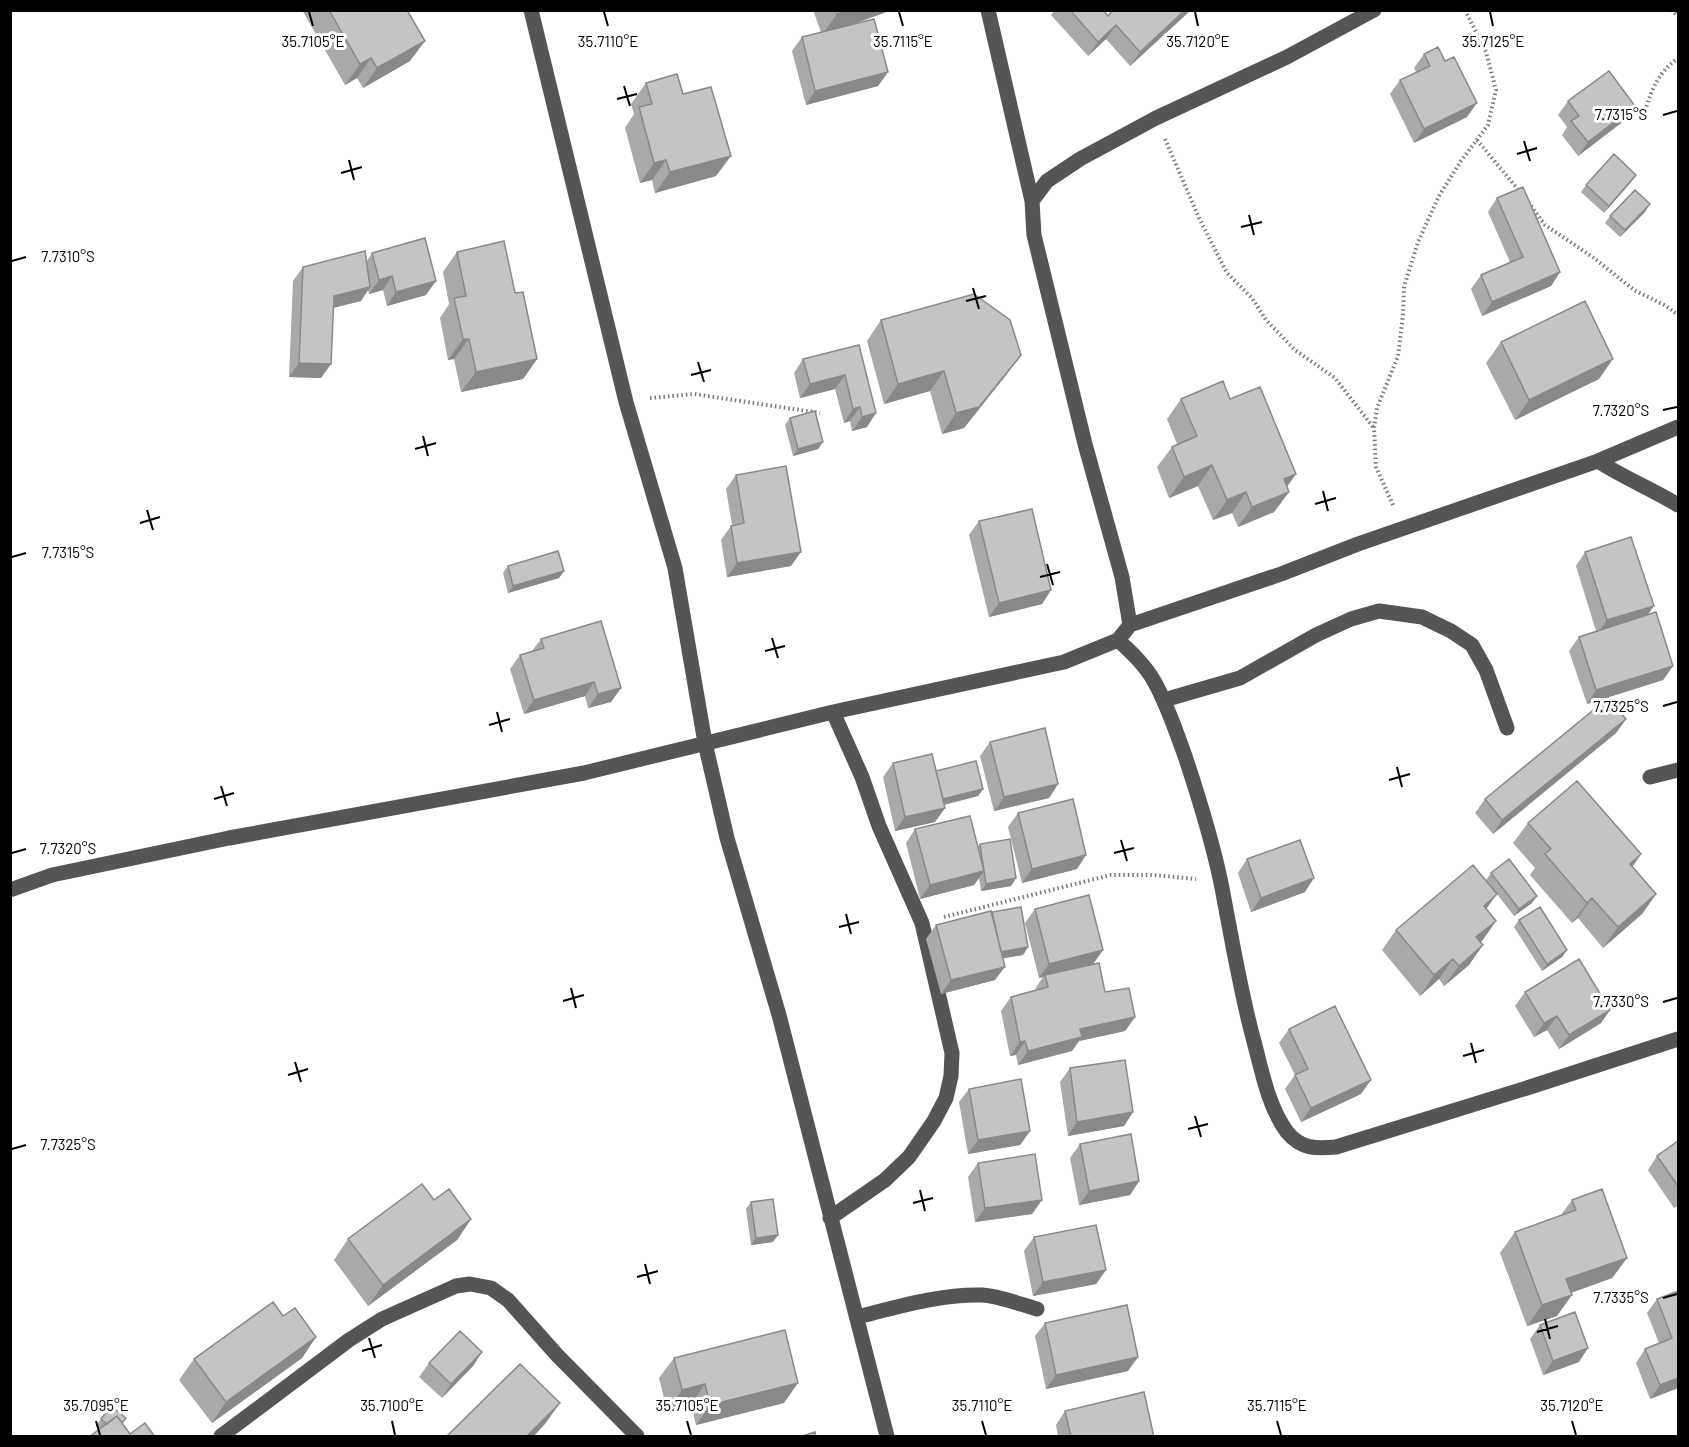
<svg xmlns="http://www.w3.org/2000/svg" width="1689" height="1447" viewBox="0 0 1689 1447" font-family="Barlow,sans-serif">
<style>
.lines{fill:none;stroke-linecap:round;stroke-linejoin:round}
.path{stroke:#777;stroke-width:4;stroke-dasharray:1.5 3;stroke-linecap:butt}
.minor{stroke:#555;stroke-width:15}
.wall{fill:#a9a9a9}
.shaded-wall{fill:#898989}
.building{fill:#c4c4c4;stroke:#898989;stroke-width:1.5}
.ticks{fill:none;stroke:#000;stroke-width:2}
.ticks-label{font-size:15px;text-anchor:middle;fill:#000;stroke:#fff;stroke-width:6;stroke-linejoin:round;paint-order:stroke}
</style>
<rect width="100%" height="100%" fill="#fff"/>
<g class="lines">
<path class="path" d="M1671 10 1678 16
M1645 111C1652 88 1659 72 1678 58
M1165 139 1199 218 1227 273 1252 298 1266 320 1295 350 1335 378 1373 427
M1477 140 1521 193
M1531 206 1545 225 1594 258 1634 290 1666 306 1678 315
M650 398 694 394 820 413
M1393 505 1376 467 1374 428 1377 408 1398 356 1403 315 1404 287 1418 242 1439 196 1461 161 1488 125 1496 90 1486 52 1465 10
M944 917 1111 875H1154L1196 879"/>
<path class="minor" d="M531 10 626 402 675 568 705 743 727 838 779 1015 887 1436
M988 10 1032 201
M1598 461C1624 478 1652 489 1678 505
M1130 625 1281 574 1358 544 1598 461 1678 427
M1118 640C1131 652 1145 665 1154 681 1167 704 1176 731 1185 756 1199 798 1212 840 1221 883 1231 934 1239 984 1252 1034 1261 1066 1267 1105 1287 1132 1301 1149 1316 1149 1336 1147L1530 1087 1678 1039
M1164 700 1240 678 1316 635 1351 619 1379 611 1422 617 1451 631 1472 645 1486 670 1507 728
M1650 777 1678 770
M10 890 52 875 229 838 584 773 833 712 1064 662 1118 640 1130 625 1122 577 1085 444 1034 235 1032 201 1047 181 1080 159 1156 118 1287 57 1374 10
M830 1218 885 1180 909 1157 934 1121 946 1098 951 1076 952 1053 922 923 879 826 862 777 833 712
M857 1317C897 1307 939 1294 982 1295 1000 1296 1019 1304 1037 1309
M221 1436 349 1340 382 1319 456 1286 470 1284 491 1288 508 1300 557 1355 637 1436"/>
</g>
<path class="wall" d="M302 10H407L410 61 363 88 357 78 345 85Z
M813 10H892L853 24 888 72 878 86 806 105 792 51 802 37 821 32Z
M1055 10H1103L1108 16 1191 10 1130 66 1106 39 1088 56 1051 15Z
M1424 54 1445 61 1467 117 1414 143 1390 94 1400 80 1416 72 1414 68Z
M646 83 683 94 716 176 655 193 652 180 640 183 625 128 634 114 631 104Z
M1568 101 1635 106 1625 120 1578 156 1562 135 1567 127 1558 115Z
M1636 175 1631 182 1604 213 1581 192 1586 185Z
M1497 198 1560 272 1551 286 1482 316 1471 289 1481 275 1510 262 1488 212Z
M1645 212 1620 237 1605 223 1610 216Z
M457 252 515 293 537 359 523 379 461 392 454 359 448 360 440 318 449 304 443 272Z
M372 253 426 295 387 306 383 290 369 294 368 290 361 301 333 308 321 378 289 377 293 281 303 267 367 261Z
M881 320 1021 355 1006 375 964 428 942 434 930 391 884 404 867 341Z
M1501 342 1599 379 1515 420 1486 363Z
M859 345 867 427 852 431 850 421 844 423 835 389 800 398 794 373 803 359Z
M1181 399H1230L1287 488 1289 492 1274 512 1238 527 1232 513 1213 520 1198 486 1169 498 1157 467 1172 447 1177 444 1167 419Z
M790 418 823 442 818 449 793 456 785 425Z
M736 475 791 566 727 577 721 540 731 526 732 525 726 489Z
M979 521 1051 590 1042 604 989 617 969 535Z
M1585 552 1647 615 1673 666 1663 680 1587 704 1569 651 1579 637 1596 631 1576 566Z
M508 566 564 571 559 578 508 593 503 573Z
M541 639 621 688 611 702 588 708 585 696 524 714 510 669 520 655 532 651Z
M1626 719 1616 733 1493 834 1475 813 1485 799Z
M990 742 1058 784 1049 798 994 811 980 756Z
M893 763 936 771 983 789 978 796 944 805 945 808 935 822 895 831 883 777Z
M1018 813 1077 869 1022 883 1008 827Z
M1528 823 1633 867 1656 894 1642 914 1603 948 1578 918 1572 923 1530 875 1535 868 1513 843Z
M915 829 978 847 980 844 1016 878 1011 886 981 891 979 878 974 885 920 899 906 843Z
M1247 859 1305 892 1251 912 1238 873Z
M1491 873 1532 903 1514 916 1486 880Z
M1035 909 1103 950 1093 964 1105 992 1135 1017 1125 1031 1079 1041 1072 1051 1018 1065 1016 1055 1010 1056 1001 1011 1011 997 1036 990 1035 989 1043 977 1039 978 1025 923Z
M1487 909 1496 921 1481 942 1469 965 1444 986 1439 979 1420 996 1382 950 1396 930Z
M991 913 1028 947 1023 955 1003 958 995 980 941 994 926 939 936 925Z
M1519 920 1567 950 1562 957 1542 971 1514 927Z
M1525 992 1610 1010 1601 1023 1559 1049 1547 1030 1534 1037 1515 1006Z
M1289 1029 1361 1094 1301 1122 1285 1089 1295 1075 1279 1043Z
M1070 1068 1133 1112 1124 1126 1068 1136 1060 1082Z
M969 1089 1030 1131 1020 1145 968 1154 959 1102Z
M1678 1141V1206L1674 1208 1648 1170 1657 1156Z
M1080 1144 1139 1181 1130 1195 1079 1205 1070 1158Z
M978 1163 1042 1200 1032 1214 975 1222 968 1177Z
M434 1200 471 1219 457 1240 368 1306 334 1260 348 1239Z
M1572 1200 1627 1258 1612 1278 1571 1293 1557 1316 1527 1326 1500 1253 1515 1232 1561 1215Z
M751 1202 773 1242 751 1245 746 1209Z
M1034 1237 1106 1270 1096 1284 1033 1296 1024 1251Z
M1678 1291V1388L1650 1399 1636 1363 1645 1349 1659 1343 1647 1313 1657 1299Z
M283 1316 316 1337 302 1358 212 1423 179 1380 194 1359Z
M1045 1323 1128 1371 1046 1389 1035 1336Z
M1540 1325 1579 1362 1543 1375 1530 1339Z
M482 1352 473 1366 442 1398 419 1377 429 1363Z
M674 1358 784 1403 696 1425 691 1405 667 1410 659 1378Z
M1065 1411 1154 1437H1058L1056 1425Z
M101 1419 122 1423 130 1434 89 1437 100 1429 96 1426Z"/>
<path class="shaded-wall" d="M848 10H892L822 35 837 14Z
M1185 10H1191L1130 66 1140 52Z
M1116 25 1106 39 1088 56 1098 42Z
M425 41 410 61 363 88 377 68Z
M371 58 357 78 345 85 360 64Z
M888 72 878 86 806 105 815 91Z
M1477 103 1467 117 1414 143 1424 129Z
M1635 106 1625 120 1578 156 1588 142Z
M731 156 716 176 655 193 670 172Z
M666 160 652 180 640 183 654 163Z
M1636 175 1631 182 1604 213 1609 206Z
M1650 204 1645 212 1620 237 1625 230Z
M1560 272 1551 286 1482 316 1492 302Z
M392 276 383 290 369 294 379 280Z
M436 281 426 295 387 306 396 292Z
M370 287 361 301 324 310 334 296Z
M463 339H469L454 359 448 360Z
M1021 355 1006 375 964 428 942 434 956 413Z
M537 359 523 379 461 392 476 372Z
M1613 359 1599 379 1515 420 1529 400Z
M299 363 331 364 321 378 289 377Z
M944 371 930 391 884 404 898 384Z
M845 375 835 389 800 398 810 384Z
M860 407 850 421 844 423 853 409Z
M876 413 867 427 852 431 862 417Z
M823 442 818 449 793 456 798 449Z
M1212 465 1198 486 1169 498 1184 477Z
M1296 474 1282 494 1289 492 1274 512 1238 527 1252 507 1284 479Z
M1246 492 1232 513 1213 520 1227 500Z
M801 552 791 566 727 577 737 563Z
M564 571 559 578 508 593 513 586Z
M1051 590 1042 604 989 617 999 603Z
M1654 606 1644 620 1597 634 1607 620Z
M1673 666 1663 680 1587 704 1596 690Z
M594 682 585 696 524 714 534 700Z
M621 688 611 702 588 708 598 694Z
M1626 719 1616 733 1493 834 1502 820Z
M1058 784 1049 798 994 811 1004 797Z
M983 789 978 796 938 806 943 799Z
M945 808 935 822 895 831 905 817Z
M1641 854 1627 875 1630 864Z
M1086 855 1077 869 1022 883 1032 869Z
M984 871 974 885 920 899 930 885Z
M1016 878 1011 886 981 891 986 884Z
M1314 878 1305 892 1251 912 1261 898Z
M1497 894 1482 915 1484 906Z
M1656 894 1642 914 1603 948 1618 927Z
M1537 896 1532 903 1514 916 1519 909Z
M1592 898 1578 918 1572 923 1587 903Z
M1496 921 1482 941 1462 958 1476 937Z
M1483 945 1469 965 1444 986 1459 966Z
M1028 947 1023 955 994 960 999 953Z
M1103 950 1093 964 1045 975 1043 977 1039 978 1049 964Z
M1567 950 1562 957 1542 971 1547 964Z
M1453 959 1439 979 1420 996 1434 975Z
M1005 967 995 980 941 994 951 980Z
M1610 1010 1601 1023 1559 1049 1569 1035Z
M1557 1016 1547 1030 1534 1037 1544 1023Z
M1135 1017 1125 1031 1079 1041 1072 1051 1018 1065 1028 1051 1080 1029Z
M1025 1041 1016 1055 1010 1056 1020 1042Z
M1371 1080 1361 1094 1301 1122 1311 1108Z
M1133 1112 1124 1126 1068 1136 1077 1122Z
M1030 1131 1020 1145 968 1154 978 1140Z
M1139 1181 1130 1195 1079 1205 1089 1191Z
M1042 1200 1032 1214 975 1222 985 1208Z
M471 1219 457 1240 368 1306 383 1285Z
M778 1235 773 1242 751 1245 756 1238Z
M1627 1258 1612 1278 1551 1300 1566 1279Z
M1106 1270 1096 1284 1033 1296 1043 1282Z
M1572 1295 1557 1316 1527 1326 1542 1305Z
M316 1337 302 1358 212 1423 226 1402Z
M1588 1348 1579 1362 1543 1375 1553 1361Z
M482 1352 473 1366 442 1398 451 1384Z
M1138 1357 1128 1371 1046 1389 1056 1375Z
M1678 1378V1388L1650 1399 1660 1385Z
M798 1383 784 1403 696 1425 710 1405Z
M705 1384 691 1405 667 1410 682 1390Z
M560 1403 545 1424 533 1437H526Z"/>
<path class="building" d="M329 10H407L425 41 377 68 371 58 360 64Z
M835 10H848L837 14Z
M1070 10H1103L1108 16 1113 10H1185L1140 52 1116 25 1098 42Z
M874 19 888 72 815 91 802 37Z
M1438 47 1445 61 1454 57 1477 103 1424 129 1400 80 1430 66 1424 54Z
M1609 71 1635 106 1588 142 1571 121 1579 116 1568 101Z
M677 74 683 94 711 87 731 156 670 172 666 160 654 163 639 107 652 104 646 83Z
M1614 154 1636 175 1609 206 1586 185Z
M1523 187 1560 272 1492 302 1481 275 1523 257 1497 198Z
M1635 190 1650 204 1625 230 1610 216Z
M425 238 436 281 396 292 392 276 379 280 372 253Z
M504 241 515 293 523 292 537 359 476 372 469 339H463L454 298 466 296 457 252Z
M365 251 370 287 334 296 331 364 299 363 303 267Z
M974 294 1010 320 1021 355 979 407 956 413 944 371 898 384 881 320Z
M1585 301 1613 359 1529 400 1501 342Z
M859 345 876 413 862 417 860 407 853 409 845 375 810 384 803 359Z
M1223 381 1230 399 1260 387 1296 474 1284 479 1289 492 1252 507 1246 492 1227 500 1212 465 1184 477 1172 447 1197 436 1181 399Z
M815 411 823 442 798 449 790 418Z
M786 466 801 552 737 563 731 526 744 523 736 475Z
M1032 509 1051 590 999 603 979 521Z
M1631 537 1654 606 1607 620 1585 552Z
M558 551 564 571 513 586 508 566Z
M1656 612 1673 666 1596 690 1579 637Z
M601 621 621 688 598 694 594 682 534 700 520 655 544 648 541 639Z
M1608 698 1626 719 1502 820 1485 799Z
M1045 728 1058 784 1004 797 990 742Z
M932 754 945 808 905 817 893 763Z
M976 761 983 789 943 799 936 771Z
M1577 781 1641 854 1630 864 1656 894 1618 927 1592 898 1587 903 1545 854 1551 849 1528 823Z
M1073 799 1086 855 1032 869 1018 813Z
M970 816 984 871 930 885 915 829Z
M1010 839 1016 878 986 884 980 844Z
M1300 840 1314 878 1261 898 1247 859Z
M1509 859 1537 896 1519 909 1491 873Z
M1473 865 1497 894 1484 906 1496 921 1476 937 1483 945 1459 966 1453 959 1434 975 1396 930Z
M1089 895 1103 950 1049 964 1035 909Z
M1021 907 1028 947 1001 952 992 912Z
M1540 907 1567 950 1547 964 1519 920Z
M991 911 1005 967 951 980 936 925Z
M1579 959 1610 1010 1569 1035 1557 1016 1544 1023 1525 992Z
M1099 963 1105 992 1129 988 1135 1017 1080 1029 1082 1037 1028 1051 1025 1041 1020 1042 1011 997 1048 987 1045 975Z
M1335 1006 1371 1080 1311 1108 1295 1075 1308 1069 1289 1029Z
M1125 1060 1133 1112 1077 1122 1070 1068Z
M1021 1079 1030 1131 978 1140 969 1089Z
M1131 1134 1139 1181 1089 1191 1080 1144Z
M1678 1141V1186L1657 1156Z
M1035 1154 1042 1200 985 1208 978 1163Z
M422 1184 434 1200 449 1189 471 1219 383 1285 348 1239Z
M1602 1189 1627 1258 1566 1279 1572 1295 1542 1305 1515 1232 1576 1210 1572 1200Z
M773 1199 778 1235 756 1238 751 1202Z
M1096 1225 1106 1270 1043 1282 1034 1237Z
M1678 1291V1378L1660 1385 1645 1349 1672 1338 1657 1299Z
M273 1302 283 1316 295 1308 316 1337 226 1402 194 1359Z
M1127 1305 1138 1357 1056 1375 1045 1323Z
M1575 1312 1588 1348 1553 1361 1540 1325Z
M785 1330 798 1383 710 1405 705 1384 682 1390 674 1358Z
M460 1331 482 1352 451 1384 429 1363Z
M520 1364 560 1403 526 1437H446Z
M1144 1392 1154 1437H1071L1065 1411Z
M111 1406 126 1418 122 1423 117 1416 107 1424 101 1419Z
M117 1416 130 1434 145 1423 155 1437H89Z
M815 1432 816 1437H799Z"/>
<path class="ticks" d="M309 12 313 26M604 12 608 26M899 12 903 26M1195 12 1198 26M1490 12 1493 26M624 86 630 106M617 99 637 94M1663 115 1677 111M1524 141 1530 161M1517 154 1537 148M349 160 354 180M341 173 362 167M1249 215 1254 235M1241 227 1262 222M12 261 26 257M973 288 979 309M966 301 986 296M698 362 704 382M691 375 711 370M1663 410 1677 407M423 436 428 456M415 449 436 443M1323 491 1328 511M1315 504 1336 498M147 510 153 530M140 523 160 517M12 557 26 553M1047 564 1053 585M1040 577 1060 572M772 638 778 658M765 651 785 646M1663 706 1677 702M497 712 502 732M489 725 510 719M1397 767 1402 787M1389 780 1410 774M221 786 227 806M214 799 234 793M1121 840 1127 861M12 853 26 849M1114 853 1134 848M846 914 851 934M839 927 859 922M571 988 576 1008M563 1001 584 995M1663 1002 1677 998M1471 1043 1476 1063M1463 1056 1484 1050M295 1062 301 1082M288 1075 308 1069M1195 1116 1201 1137M1188 1129 1208 1124M12 1149 26 1145M920 1190 925 1211M913 1203 933 1198M645 1264 650 1284M637 1277 658 1271M1663 1298 1677 1294M1545 1319 1550 1339M1537 1332 1558 1326M369 1338 375 1358M362 1351 382 1345M96 1421 100 1435M392 1421 395 1435M687 1421 691 1435M982 1421 986 1435M1277 1421 1281 1435M1572 1421 1576 1435"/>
<g class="ticks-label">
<text x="313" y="47">35.7105°E</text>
<text x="608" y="47">35.7110°E</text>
<text x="903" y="47">35.7115°E</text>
<text x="1198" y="47">35.7120°E</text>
<text x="1493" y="47">35.7125°E</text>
<text x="1621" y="120">7.7315°S</text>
<text x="68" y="262">7.7310°S</text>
<text x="1621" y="416">7.7320°S</text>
<text x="68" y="558">7.7315°S</text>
<text x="1621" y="712">7.7325°S</text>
<text x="68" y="854">7.7320°S</text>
<text x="1621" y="1007">7.7330°S</text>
<text x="68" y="1150">7.7325°S</text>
<text x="1621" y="1303">7.7335°S</text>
<text x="96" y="1411">35.7095°E</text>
<text x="392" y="1411">35.7100°E</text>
<text x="687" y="1411">35.7105°E</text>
<text x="982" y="1411">35.7110°E</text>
<text x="1277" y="1411">35.7115°E</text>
<text x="1572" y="1411">35.7120°E</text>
</g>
<rect width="1689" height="1447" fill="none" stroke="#000000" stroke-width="24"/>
</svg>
